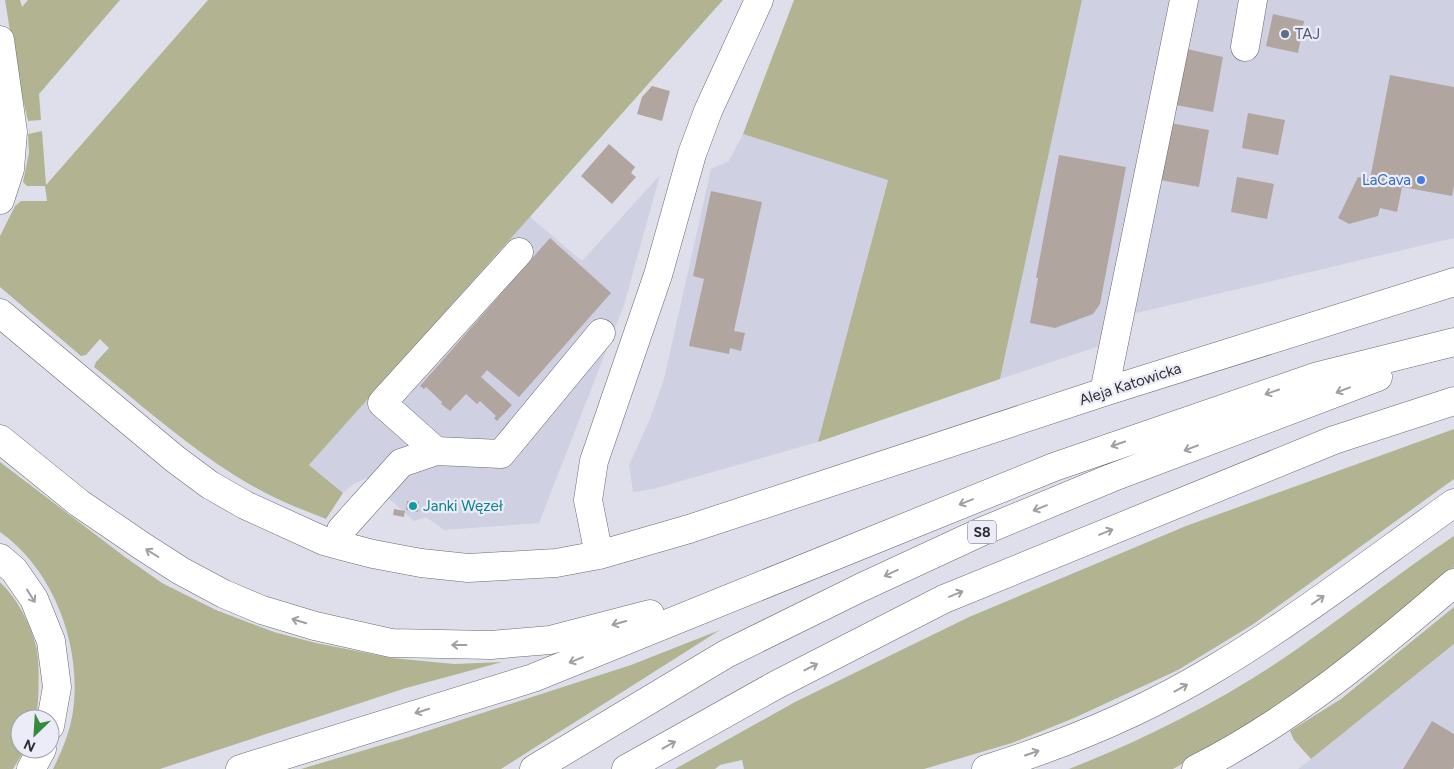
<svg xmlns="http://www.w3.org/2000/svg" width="1454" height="769" viewBox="0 0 1454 769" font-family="Figtree,sans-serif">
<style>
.built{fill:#d0d0e3}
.green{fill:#b2b491}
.building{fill:#b1a69f}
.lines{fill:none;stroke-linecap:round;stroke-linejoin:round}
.minor-casing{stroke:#6a6974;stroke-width:29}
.major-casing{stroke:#6a6974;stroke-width:29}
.highway-casing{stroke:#6a6974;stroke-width:29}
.minor{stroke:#fff;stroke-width:28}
.major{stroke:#fff;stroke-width:28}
.highway{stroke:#fff;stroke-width:28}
.oneway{stroke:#a0a0a2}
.service-dot{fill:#5c6f8a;stroke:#ececf8;stroke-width:2}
.shop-dot{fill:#3f7fe0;stroke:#ececf8;stroke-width:2}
.culture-dot{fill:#0f9aa8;stroke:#ececf8;stroke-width:2}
.labels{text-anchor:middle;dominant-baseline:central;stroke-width:4.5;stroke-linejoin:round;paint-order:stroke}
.shield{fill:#ececf8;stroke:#66666d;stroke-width:1}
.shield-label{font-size:14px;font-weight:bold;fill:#2d2d31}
.service-label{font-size:15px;fill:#4e5e75;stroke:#ececf8;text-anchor:start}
.shop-label{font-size:15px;fill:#366cbe;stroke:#ececf8;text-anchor:end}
.street-label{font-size:15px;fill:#2d2d31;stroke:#ececf8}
.culture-label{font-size:15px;fill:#0d838f;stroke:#ececf8;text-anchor:start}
</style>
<rect width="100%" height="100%" fill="#dfdfeb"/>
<path class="built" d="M1082 0H1454V238L1132 314 1127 337 1000 379Z
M743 134 888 179 818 442 653 489 633 492 629 465 650 419 664 379 711 169 729 161Z
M660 175 624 305 539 523 444 530 426 517 414 521 366 478 352 485 343 493 309 465 529 216 582 261Z
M1454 644V769H1298L1311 759Z"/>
<path class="green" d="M5 0H20L22 7 28 0H120L39 94 41 120 28 121 17 75Z
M208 0H723L309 465 343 493 326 519C311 513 295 507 280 500 214 470 150 412 94 367L96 362 109 348 100 339 86 355 81 356 0 287V236L15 206 21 201H47L45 186H27L23 182 29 153 28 134 42 131 46 185Z
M794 0H1082L1000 379 818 442 888 180 743 134Z
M1454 429V479L1252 625 1178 670 1074 718 1012 743 924 769H744L742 760 720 765 715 769H675L795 702 969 617 1186 526Z
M0 462 125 557 162 583 216 610 274 632 316 643 392 658 454 664 502 662 406 688 160 769H53C62 751 70 732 73 711 82 646 54 570 0 532Z
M1454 536V567L1339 661 1272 709 1205 751 1173 769H1069C1140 741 1211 706 1275 664 1336 623 1393 577 1454 536Z
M0 582C17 598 30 623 36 646 40 660 39 704 36 719H20V749H25L13 769H0Z
M1454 607V644L1311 759 1294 740 1290 731 1341 699Z
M720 630 501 769H301L405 738 631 665Z"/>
<path class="building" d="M1273 14 1304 21 1298 53 1266 46Z
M1187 49 1223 57 1213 112 1176 105Z
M1390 75 1454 87V185L1452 196 1402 187 1397 212 1380 208 1378 216 1349 224 1338 218 1358 177 1370 179Z
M652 86 670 91 662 121 637 114 642 97Z
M1248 113 1285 120 1278 155 1242 148Z
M1170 123 1209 130 1199 187 1160 180Z
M609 144 635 167 631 173 636 177 612 204 581 176Z
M1059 155 1126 167 1100 304 1093 314 1055 328 1030 323 1038 278H1036Z
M1237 177 1274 184 1267 219 1231 212Z
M711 191 762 202 734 331 745 333 741 351 730 348 729 354 689 346 704 279 693 276Z
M550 238 611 293 519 397 487 370 481 377 512 405 497 421 494 418 496 416 480 401 477 404 466 394 450 411 441 404 442 402 426 387 424 389 420 386Z
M407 501 419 502 418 512 406 510Z
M394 509 405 511 404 517 393 515Z
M1432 721 1454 734V767L1453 769H1403Z"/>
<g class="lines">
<g class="minor-casing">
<path id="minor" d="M0 40 13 132 10 169 0 200
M1245 47 1253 0
M0 313 175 459 210 485 245 505 324 541 342 546 373 554 421 563 468 568 556 563 599 555 689 529 1104 392 1454 282
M1104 392 1184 0
M436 451 382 403 519 252
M342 546 341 530 401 463 436 451 501 454 601 333
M599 555 588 500 594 461 658 275 692 154 708 111 759 0
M1196 769C1291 721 1374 652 1454 583"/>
</g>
<g class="major-casing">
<path id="major" d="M0 558 14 570 34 599 51 641 57 687 50 726
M31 769 42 749"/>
</g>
<g class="highway-casing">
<path id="highway" d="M0 439 79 503 142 546 181 571 224 594 262 610 315 626 391 643 491 645 550 640 650 614
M240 769 533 678 1054 467 1318 376 1454 342
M534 769 726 654 860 588 983 531 1111 478 1378 377
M626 769 776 685 944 599 1334 440 1454 401
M986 769C1066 744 1143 712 1214 669 1298 619 1375 559 1454 503"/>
</g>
<use href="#minor" class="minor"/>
<use href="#major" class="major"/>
<use href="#highway" class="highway"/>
</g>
<defs><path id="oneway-shaft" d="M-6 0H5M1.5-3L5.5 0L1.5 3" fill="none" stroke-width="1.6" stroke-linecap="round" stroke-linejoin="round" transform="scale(1.25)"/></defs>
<g class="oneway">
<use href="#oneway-shaft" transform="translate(1343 390) rotate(159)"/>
<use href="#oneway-shaft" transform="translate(1272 392) rotate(161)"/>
<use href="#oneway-shaft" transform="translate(1118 444) rotate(161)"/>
<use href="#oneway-shaft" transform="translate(1191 448) rotate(159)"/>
<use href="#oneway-shaft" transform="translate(966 502) rotate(158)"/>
<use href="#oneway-shaft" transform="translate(1040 508) rotate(158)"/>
<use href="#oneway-shaft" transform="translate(1106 532) rotate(-22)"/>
<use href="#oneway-shaft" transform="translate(152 553) rotate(-148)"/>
<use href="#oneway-shaft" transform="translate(891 573) rotate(155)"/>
<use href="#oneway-shaft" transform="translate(956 594) rotate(-22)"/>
<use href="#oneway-shaft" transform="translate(31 596) rotate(58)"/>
<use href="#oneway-shaft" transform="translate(1318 600) rotate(-35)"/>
<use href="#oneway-shaft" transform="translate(299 621) rotate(-163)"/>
<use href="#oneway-shaft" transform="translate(619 623) rotate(164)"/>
<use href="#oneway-shaft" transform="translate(459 645) rotate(-180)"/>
<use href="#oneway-shaft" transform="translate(576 660) rotate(158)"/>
<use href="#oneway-shaft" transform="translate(811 667) rotate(-27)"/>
<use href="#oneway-shaft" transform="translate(1181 688) rotate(-29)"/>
<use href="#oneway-shaft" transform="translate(422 711) rotate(162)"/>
<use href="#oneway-shaft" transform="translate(669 745) rotate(-29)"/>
<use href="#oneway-shaft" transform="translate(1032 753) rotate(-19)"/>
</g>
<circle class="service-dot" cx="1285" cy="34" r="5"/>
<circle class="shop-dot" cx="1421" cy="180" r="5"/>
<circle class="culture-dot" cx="413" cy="506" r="5"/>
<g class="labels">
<rect class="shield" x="968" y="520.5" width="28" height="23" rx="4"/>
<g class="shield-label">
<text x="982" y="532">S8</text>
</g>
<g class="service-label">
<text x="1295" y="34">TAJ</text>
</g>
<g class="shop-label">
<text x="1411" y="180">LaCava</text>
</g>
<g class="street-label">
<text transform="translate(1130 384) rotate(-18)">Aleja Katowicka</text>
</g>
<g class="culture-label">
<text x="423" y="506">Janki Węzeł</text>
</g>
</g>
<g transform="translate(35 734) rotate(205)"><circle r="24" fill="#ececf8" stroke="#a0a0a8"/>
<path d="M0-4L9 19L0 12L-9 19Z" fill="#338b3b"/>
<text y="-8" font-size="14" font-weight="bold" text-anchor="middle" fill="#2d2d31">N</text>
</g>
</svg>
